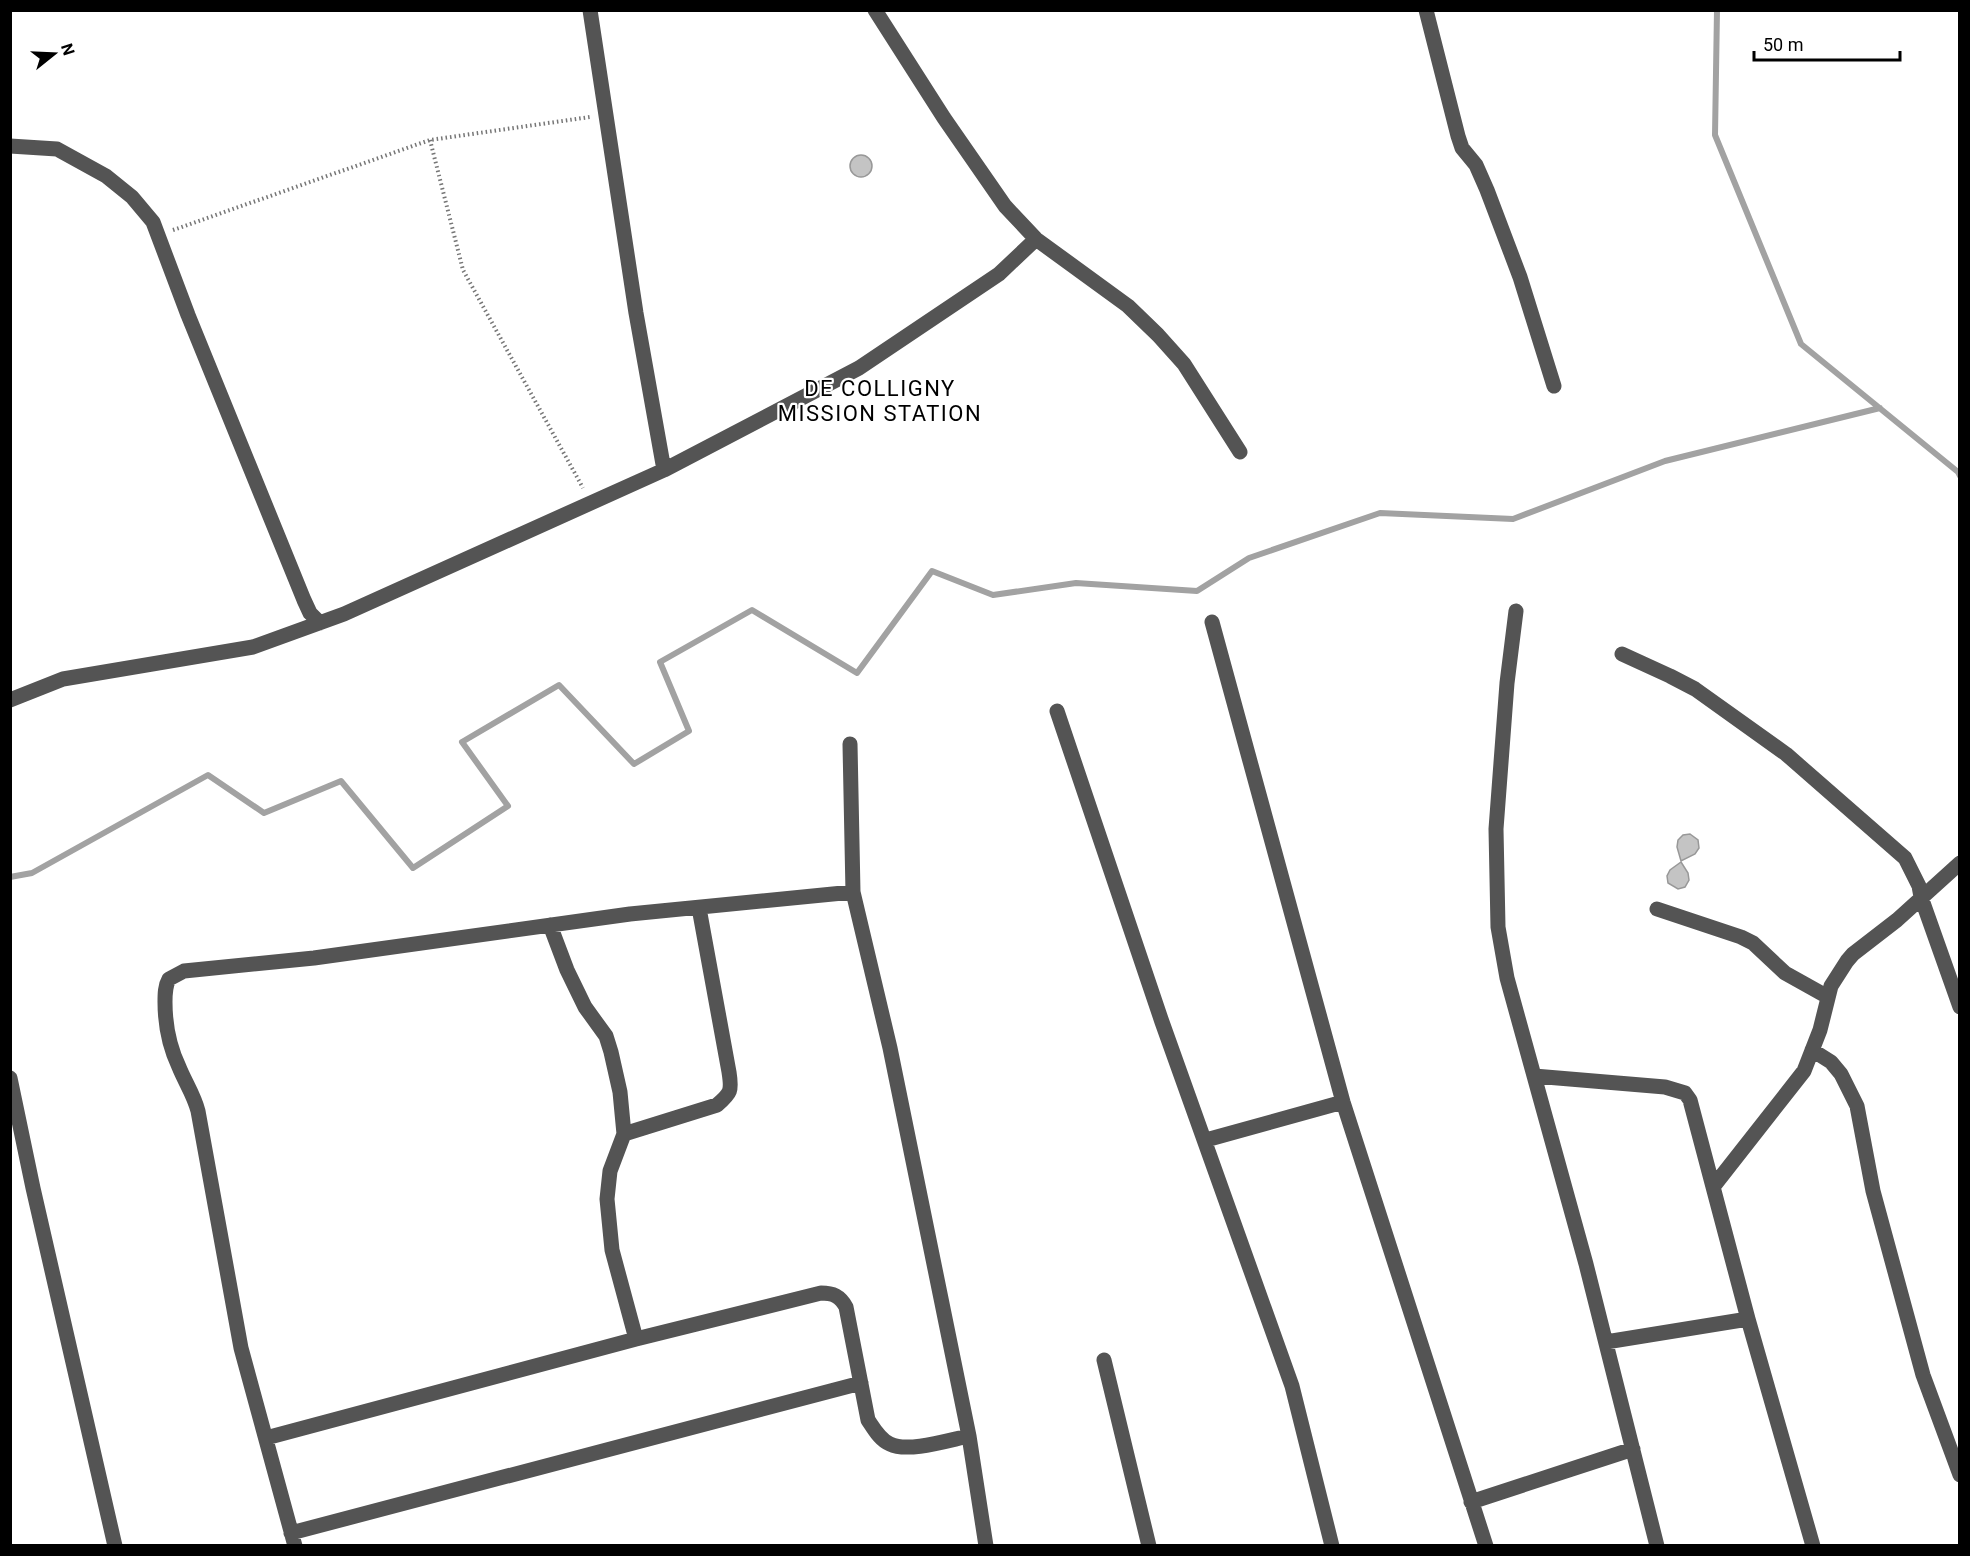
<svg xmlns="http://www.w3.org/2000/svg" width="1970" height="1556" viewBox="0 0 1970 1556" font-family="Roboto,sans-serif">
<style>
.lines{fill:none;stroke-linecap:round;stroke-linejoin:round}
.stream{stroke:#a2a2a2;stroke-width:6}
.building{fill:#c4c4c4;stroke:#989898;stroke-width:1.5}
.path{stroke:#767676;stroke-width:4;stroke-dasharray:1.5 3;stroke-linecap:butt}
.minor{stroke:#545454;stroke-width:15}
.labels{text-anchor:middle;dominant-baseline:central;stroke-width:4.5;stroke-linejoin:round;paint-order:stroke}
.quarter-label{font-size:22px;letter-spacing:1.5px;fill:#000;stroke:#fff}
</style>
<rect width="100%" height="100%" fill="#fff"/>
<g class="lines">
<path class="stream" d="M1717 10 1715 135 1801 344 1958 472 1960 476
M10 877 32 873 208 775 264 813 341 781 413 868 508 806 462 742 559 685 634 764 689 731 660 662 752 610 857 673 932 571 993 595 1076 583 1197 591 1249 558 1380 513 1513 519 1665 461 1880 408"/>
</g>
<path class="building" d="M850 166a11 11 0 1 1 22 0a11 11 0 1 1-22 0Z
M1690 834 1698 840 1699 848 1695 854 1681 861 1677 847 1678 840 1683 835Z
M1681 862 1688 873 1689 880 1685 887 1678 889 1668 883 1667 876 1670 870Z"/>
<g class="lines">
<path class="path" d="M430 140 463 270 583 488
M173 230 430 140 590 117"/>
<path class="minor" d="M590 10 636 313 664 470
M875 10 944 118 1005 206 1036 239 1128 306 1158 335 1184 364 1240 452
M1426 10 1458 136 1462 148 1476 165 1487 190 1520 277 1554 386
M10 146 57 149 106 176 132 197 153 222 188 315 304 600 310 613 320 623
M1516 611 1507 683 1496 829 1498 927 1507 978 1586 1264 1657 1546
M1212 622 1343 1102 1486 1546
M1622 654 1670 676 1695 689 1786 754 1905 858 1919 886 1921 897 1960 1007
M10 700 63 679 253 647 344 614 664 470 859 368 999 274 1036 239
M1057 711 1162 1022 1292 1386 1332 1546
M850 744 853 892 890 1048 969 1436 986 1546
M1657 909 1741 937 1753 943 1785 973 1828 997
M550 925 567 970 585 1007 606 1036 611 1052 620 1092 624 1134 610 1171 607 1199 612 1250 636 1339
M1812 1050 1831 1062 1841 1074 1857 1106 1873 1191 1923 1375 1960 1475
M1534 1076 1665 1087 1685 1093 1690 1100 1748 1319 1813 1546
M10 1078 33 1188 115 1546
M624 1134 717 1105C731 1093 732 1091 729 1072L699 908
M1206 1140 1343 1102
M1713 1187 1804 1071 1820 1030 1831 986 1847 961 1853 954 1897 920 1960 863
M1606 1342 1748 1319
M1104 1360 1149 1546
M266 1438 636 1339 821 1293C833 1293 840 1296 846 1307L868 1420C874 1429 880 1440 890 1444 908 1453 949 1440 969 1436
M1471 1502 1633 1449
M291 1533 861 1383
M295 1546 241 1348 198 1111C194 1095 185 1082 179 1067 169 1046 165 1025 165 1002 165 994 165 986 169 979L184 971 314 958 630 914 853 892"/>
</g>
<g class="labels">
<g class="quarter-label">
<text x="880" y="388">DE COLLIGNY<tspan x="880" dy="25">MISSION STATION</tspan></text>
</g>
</g>
<rect width="1970" height="1556" fill="none" stroke="#000000" stroke-width="24"/>
<g transform="translate(54 54) rotate(72)" stroke="#ffffff" stroke-width="4.5" paint-order="stroke">
<path d="M0-4.5L10 22L0 15L-10 22Z" fill="#000000"/>
<text y="-9" font-size="16" font-weight="bold" text-anchor="middle" fill="#000000">N</text>
</g>
<path d="M1754 51v9h146v-9" fill="none" stroke="#000000" stroke-width="3"/>
<text x="1763" y="51" font-size="18" fill="#000000" stroke="#ffffff" stroke-width="4.5" paint-order="stroke">50 m</text>
</svg>
